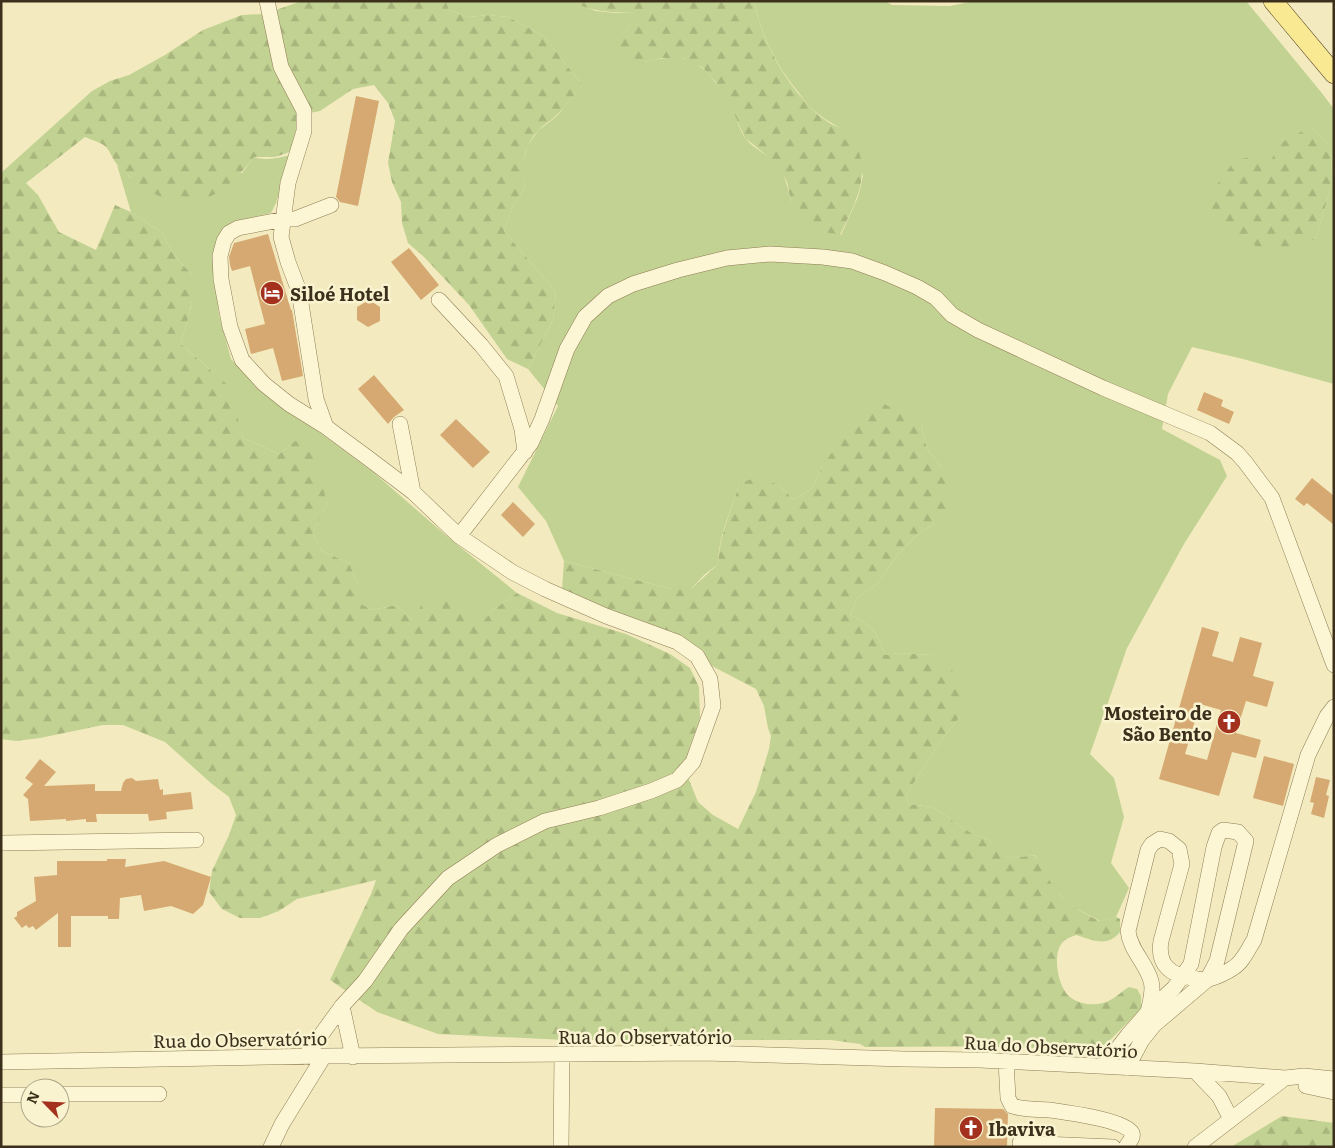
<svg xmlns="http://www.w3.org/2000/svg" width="1335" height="1148" viewBox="0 0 1335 1148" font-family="Literata,serif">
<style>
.grass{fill:#c2d292;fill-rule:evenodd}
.forest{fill:url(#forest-firs)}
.building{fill:#d5a971;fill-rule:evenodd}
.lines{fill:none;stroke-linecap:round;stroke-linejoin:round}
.minor-casing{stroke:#8e7b55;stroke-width:16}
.major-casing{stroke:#5b482a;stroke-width:20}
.minor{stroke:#fcf6d4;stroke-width:15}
.major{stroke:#fae993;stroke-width:19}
.labels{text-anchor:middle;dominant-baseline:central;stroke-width:5;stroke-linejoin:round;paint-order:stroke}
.poi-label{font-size:18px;font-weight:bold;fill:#3c301c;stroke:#f9f3d0;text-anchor:start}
.street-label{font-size:18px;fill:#3c301c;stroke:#f9f3d0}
</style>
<defs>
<pattern id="forest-firs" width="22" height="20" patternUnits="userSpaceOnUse" patternTransform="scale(1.25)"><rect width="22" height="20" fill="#c2d292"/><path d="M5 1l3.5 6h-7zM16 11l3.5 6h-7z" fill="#a8b57d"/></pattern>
</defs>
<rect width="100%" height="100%" fill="#f3ebbf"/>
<path class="grass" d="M446 1H570L596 11 615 13 636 12 627 30 611 42 644 62C656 59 669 57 681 58 708 61 725 97 736 118 739 125 741 133 746 139 754 149 767 154 776 163 785 174 788 188 791 202L841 235 858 197 863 176 850 133C838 127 827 121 817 113 810 108 804 100 799 93 776 66 762 36 754 1H885L892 5 950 6 974 1H1246L1321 92 1334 109V384L1243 359 1192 347 1168 394 1162 429 1220 460 1227 476 1184 544 1127 648 1090 754 1114 778 1124 817 1111 863 1129 888 1116 917 1100 921 1069 905 1054 889 1035 855 1015 858 1005 856 989 840 971 833 933 807 908 804 907 796 911 787 943 738 960 717 933 655 898 653 885 655C876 631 873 626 850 615L858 597 877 584 899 553 916 536 934 523 943 469 927 449 921 425 822 467 812 488 794 500 780 486 739 484C731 513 719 532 718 564L704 575 691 589H671L564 561 546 521 518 487 558 406 528 369 553 320 556 292 504 231 513 205 525 188 522 166 527 146 539 130 557 116 582 85 544 36 508 17 489 15 468 17 449 10ZM1310 127 1331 146 1332 183 1316 239Z
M290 155 276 203 271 213 232 222 218 238 214 264 219 315 231 359 258 387 373 472 449 538 517 593 493 610 476 631 412 620 396 605 372 610 358 603V584L349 563 322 551 313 534 327 503 295 441 279 454 242 437 237 419 213 372 181 344 191 307 193 275 178 260 161 232 131 212 117 165 131 178 242 173 254 157C266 161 278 158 290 155Z"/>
<path class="forest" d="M302 1H446L449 10 468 17 489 15 508 17 544 36 582 85C574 95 566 106 557 115 551 121 544 124 539 130 521 148 522 165 525 188L513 205 504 231 556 292 553 320 528 369 507 359 469 305 424 257 408 243 402 223 401 202 392 182 388 163 395 121 388 103 374 85 353 89 320 111 300 115 290 152 275 157H254C239 177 217 199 191 203 171 206 143 189 129 176 124 172 119 168 116 163 112 158 110 151 106 147 101 142 91 140 85 137L26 183 38 195 59 232 96 250 115 205 131 212 161 232 178 260 193 275C195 299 187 321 181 344L231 388 242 437 279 454 295 441 311 443 327 503 313 534 322 551 349 563 358 584 359 603 372 610 396 605 412 620 427 597H462L476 630 493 610 517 593 557 613 626 634 670 654 690 668 699 687 700 718 690 746 684 767 698 802 713 815 738 829 756 792 769 749 771 736 768 728 764 706 756 689 710 665 690 641 648 627 562 590 564 561 671 589H691L718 564C720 532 731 513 739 484L759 476 780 486 794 500 812 488 822 467 859 413 884 404 905 414 921 425 927 449 943 469 950 489 949 509 934 523 916 536 899 553 877 584 858 597 850 615C873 626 876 631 885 655L898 653 933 655 953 671 964 689 965 699 960 717 943 738 911 787 907 796 908 804 933 807 971 833 989 840 1006 856 1015 858 1034 855C1044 865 1047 878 1055 889 1065 905 1083 912 1099 921L1116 917 1120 919V932C1107 948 1093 940 1076 935 1071 937 1065 939 1062 943 1052 955 1058 988 1070 997 1079 1004 1092 1006 1103 1003 1112 1001 1121 992 1129 987L1137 989 1141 996V1009L1097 1053C1020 1044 943 1047 865 1047L860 1044 831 1040H565L438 1034 377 1012 330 980 371 894 376 880 297 899 279 911 260 918H240L222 909 209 892 212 871 229 835 236 815 229 797 212 784 165 742 123 725H103L40 738 16 741 1 739V173L92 91 110 81 129 75 165 55 203 30 242 15 264 14Z
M570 1H754C763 43 783 80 813 110 818 115 825 120 831 124 837 127 844 128 849 132 852 135 854 141 856 145 872 176 853 207 840 235L820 231 803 218 791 202 787 182 776 163 745 138 736 118 715 81 702 67 683 58H663L644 62 623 59 610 42 627 30 635 12C610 13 593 12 570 1Z
M1310 127 1331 146 1332 183 1316 239C1306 242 1297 247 1287 249 1259 255 1231 233 1208 219L1210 194 1235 160 1256 156 1267 169 1279 144Z
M1282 1116 1334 1123V1147H1231Z"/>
<path class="building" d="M356 96 379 101 358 206 340 202 336 197Z
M268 234 291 310H292L303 376 282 381 273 348 251 354 245 329 265 324 250 266 232 271 230 265 229 257 234 243Z
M409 248 439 285 421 300 391 262Z
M369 300 380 307V321L368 327 357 320V307Z
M374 375 404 410 394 417 388 424 358 389Z
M1204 392 1223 400 1221 406 1234 412 1229 424 1197 410Z
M456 419 490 452 473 468 440 435Z
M1312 478 1334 496V525L1307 503 1304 506 1295 499Z
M513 502 535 524 523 537 501 515Z
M1202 627 1219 632 1212 656 1233 662 1240 637 1262 643 1253 676 1274 682 1267 707 1246 701 1236 733 1261 740 1256 758 1232 752 1219 796 1159 779ZM1200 704 1221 710 1207 760 1185 754Z
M1264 756 1294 764 1283 806 1253 798Z
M40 759 56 772 44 786 95 784V791H121L123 783 126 779 132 778 136 781 158 779 160 790 163 789V795L191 792 193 809 166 812 167 819 149 821 148 814H96L97 822H86V819L66 821V819L30 821 28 799 23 795 33 784 25 778Z
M1316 777 1330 780 1326 795 1329 796 1324 818 1311 814 1314 803 1310 802Z
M107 859H126L125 867 164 861 211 877 203 905 193 914 171 906 144 911 141 895 120 898 119 919H108V916H71V947H58V913L36 930 33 926 29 928 26 925 22 928 14 918 17 916V912L36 901 34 877 57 875V861H107Z
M935 1108 1003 1109 1008 1114 1007 1147H934Z"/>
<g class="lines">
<g class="minor-casing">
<path id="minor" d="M267 1 281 67 304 111V131L288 183 281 237 288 262 299 291 316 399 326 427
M439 300 481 345 506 376 522 429 525 452
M400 424 413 492
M459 536 531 443 542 419 567 349 585 317 608 296 633 284 678 270 727 258 770 254 823 257 852 261 885 273 917 287 936 298 952 315 978 330 1103 388 1210 433 1237 453 1245 462 1272 498 1334 665
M3 843 196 840
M342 1006 353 1057
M1148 1012C1150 1002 1154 991 1151 981 1146 963 1130 950 1128 931L1148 850 1152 844 1160 839 1169 841 1179 849 1182 864 1161 941C1157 965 1171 976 1193 978 1198 979 1204 980 1209 979 1216 977 1227 972 1233 968 1243 962 1248 949 1254 940L1308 755 1327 716 1334 707
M305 1057 342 1006 365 981 401 929 448 878 497 845 545 821 599 808 651 791 677 780 693 762 713 706 710 679 697 656 677 642 606 616 545 589 512 572 459 536 413 492 368 458 326 427 289 404 264 384 242 360 230 327 221 279 220 256 224 241 229 233 238 228 285 219H295L331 205
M1006 1061 1008 1098 1012 1106C1024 1110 1037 1109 1050 1110 1064 1112 1126 1120 1132 1133 1134 1138 1128 1143 1126 1147
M1 1062 324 1056 704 1053 904 1059 980 1060 1195 1071 1285 1078 1304 1076 1334 1079
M1104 1066 1128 1035 1148 1012 1174 988 1191 964 1214 847 1219 833 1223 830 1238 832 1246 841 1217 961 1207 980 1154 1025 1142 1040 1127 1068
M1195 1071 1219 1096 1231 1119
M1306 1086 1334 1092
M60 1094H159
M1 1095H30
M1020 1143 1113 1147
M271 1147 282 1124 324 1056
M561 1147 562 1055
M1195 1147 1285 1078"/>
</g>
<g class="major-casing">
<path id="major" d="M1273 1 1334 74"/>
</g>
<use href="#minor" class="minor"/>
<use href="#major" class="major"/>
</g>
<defs>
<g id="hotel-disc" transform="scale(1.25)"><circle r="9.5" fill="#a4301e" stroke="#f9f3d0"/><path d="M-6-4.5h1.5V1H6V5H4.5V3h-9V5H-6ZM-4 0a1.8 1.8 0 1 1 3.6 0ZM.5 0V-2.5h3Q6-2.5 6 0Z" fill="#fff"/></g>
<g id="church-disc" transform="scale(1.25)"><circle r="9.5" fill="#a4301e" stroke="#f9f3d0"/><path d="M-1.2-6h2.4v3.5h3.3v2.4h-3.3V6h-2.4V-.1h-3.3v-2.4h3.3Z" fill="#fff"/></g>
</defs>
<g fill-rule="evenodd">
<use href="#hotel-disc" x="272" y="293"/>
<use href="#church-disc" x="1229" y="722"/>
<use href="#church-disc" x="971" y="1128"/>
</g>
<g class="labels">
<g class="poi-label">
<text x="290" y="293">Siloé Hotel</text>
<text x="1212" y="712" text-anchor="end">Mosteiro de<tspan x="1212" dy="21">São Bento</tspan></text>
<text x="988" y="1128">Ibaviva</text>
</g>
<g class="street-label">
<text x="645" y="1036">Rua do Observatório</text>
<text transform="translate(240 1039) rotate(-1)">Rua do Observatório</text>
<text transform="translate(1051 1046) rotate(3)">Rua do Observatório</text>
</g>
</g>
<rect width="1335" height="1148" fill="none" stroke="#3c301c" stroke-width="5"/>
<g transform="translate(45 1103) rotate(294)"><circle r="24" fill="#f9f3d0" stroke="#ada588"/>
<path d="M0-4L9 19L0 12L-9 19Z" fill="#a4301e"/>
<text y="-8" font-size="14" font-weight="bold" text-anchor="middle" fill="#3c301c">N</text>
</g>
</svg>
